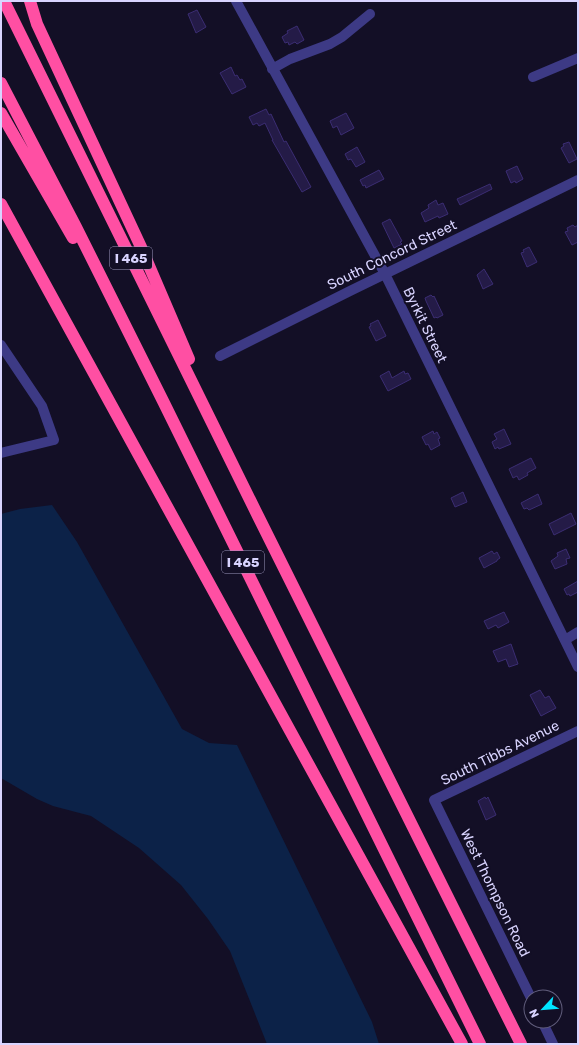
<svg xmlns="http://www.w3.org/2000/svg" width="579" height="1045" viewBox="0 0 579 1045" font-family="Rubik,sans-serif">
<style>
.water{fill:#0c2248}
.building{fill:#241b47;stroke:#3b2d73}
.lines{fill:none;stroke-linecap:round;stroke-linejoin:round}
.minor{stroke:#3d3a85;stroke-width:10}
.highway{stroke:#ff4fa3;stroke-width:12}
.labels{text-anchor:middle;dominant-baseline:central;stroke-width:4;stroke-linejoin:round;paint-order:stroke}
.shield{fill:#130f26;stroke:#9e99be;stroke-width:1}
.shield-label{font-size:13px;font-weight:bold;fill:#d9d4ff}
.street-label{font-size:14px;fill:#d9d4ff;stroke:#130f26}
</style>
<rect width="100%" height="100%" fill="#130f26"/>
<path class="water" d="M52 505 77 542 182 729 209 743 237 745 372 1022 379 1044H267L230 951 208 919 181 885 139 848 91 816 53 806 37 799 1 778V514L20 509Z"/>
<path class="building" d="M197 10 206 27 196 33 188 14Z
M297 26 304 40 297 44 295 42 289 45 288 42 285 43 282 37 288 33 287 31Z
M231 67 235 76 237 75 240 80 242 79 246 87 232 94 220 73Z
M266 109 269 115 271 114 284 142 286 141 311 187 302 192 272 140H273L265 123 259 126 257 123 253 125 249 117Z
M346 113 354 128 341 135 337 126 333 128 330 121Z
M569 142 577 159 569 163 561 148 564 146 563 144Z
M357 147 365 162 356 167 351 159 348 160 345 154Z
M517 166 523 179 516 183 515 181 511 183 506 171Z
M379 170 384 179 366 188 365 185 363 186 360 180Z
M490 184 492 189 460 205 457 199Z
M436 200 438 205 443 203 448 214 439 218 438 216 425 222 421 213 429 208 428 205Z
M390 219 402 241 400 242 402 244 394 248 382 223Z
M573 225 575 227 578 225V242L572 245 565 232 568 231 567 228Z
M529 247 537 262 527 267 521 253 524 252 523 250Z
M484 269 493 284 483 289 477 275Z
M431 295 433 297 434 296 443 315 437 318 436 317 434 318 426 301 425 298Z
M378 320 386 336 376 341 369 327 371 326 370 324Z
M389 371 392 378 404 371 405 374 408 373 411 379 388 391 380 376Z
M504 429 511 444 499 449 498 447 495 449 492 442 497 439 494 434Z
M433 431 434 434 437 432 440 438 438 439 440 445 431 450 428 444 426 445 422 437Z
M531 458 536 468 527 473 528 475 519 480 517 476 513 478 509 469Z
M463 492 467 502 455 507 451 498Z
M538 494 542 504 529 510 527 508 524 509 521 503Z
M571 513 576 524 554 535 549 524Z
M566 549 570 558 566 559 567 564 555 569 551 561 558 556 557 553Z
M492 551 494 554 497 552 500 558 497 560V561L484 568 479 558Z
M578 581V592L570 596 569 594 567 595 564 589Z
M504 612 509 622 498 628 496 625 488 629 484 621Z
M511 644 518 664 509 667 506 659 498 662 493 651Z
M540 690 545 698 549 696 556 708 541 716 530 695Z
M485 797 486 799 488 797 496 815 486 820 478 801Z"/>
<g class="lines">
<path class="minor" d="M236 1 385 274 578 667
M272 69 290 59 330 44 342 37 370 14
M533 77 578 58
M1 345 42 406 54 440 1 453
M220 356 352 290 578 180
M565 640 578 632
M531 998 434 800 578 731
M542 1021 553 1044"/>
<path class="highway" d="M4 1 258 516 521 1044
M30 1 37 24 141 247 189 359
M1 83 76 227 164 403 480 1044
M1 113 73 238
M1 204 462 1044"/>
</g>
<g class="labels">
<g class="shield">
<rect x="110" y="247" width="42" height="22" rx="3"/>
<rect x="222" y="551" width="42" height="22" rx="3"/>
</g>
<g class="shield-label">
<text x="131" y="258">I 465</text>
<text x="243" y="562">I 465</text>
</g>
<g class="street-label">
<text transform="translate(392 255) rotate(-26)">South Concord Street</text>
<text transform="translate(425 325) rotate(64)">Byrkit Street</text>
<text transform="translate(500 753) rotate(-26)">South Tibbs Avenue</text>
<text transform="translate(495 893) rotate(64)">West Thompson Road</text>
</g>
</g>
<rect width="579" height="1045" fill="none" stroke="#d9d4ff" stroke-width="4"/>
<g transform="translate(543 1009) rotate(244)"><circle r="19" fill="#130f26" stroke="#625e7d"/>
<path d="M0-3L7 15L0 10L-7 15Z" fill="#00e5ff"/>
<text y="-6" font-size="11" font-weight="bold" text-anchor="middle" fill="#d9d4ff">N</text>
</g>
</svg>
